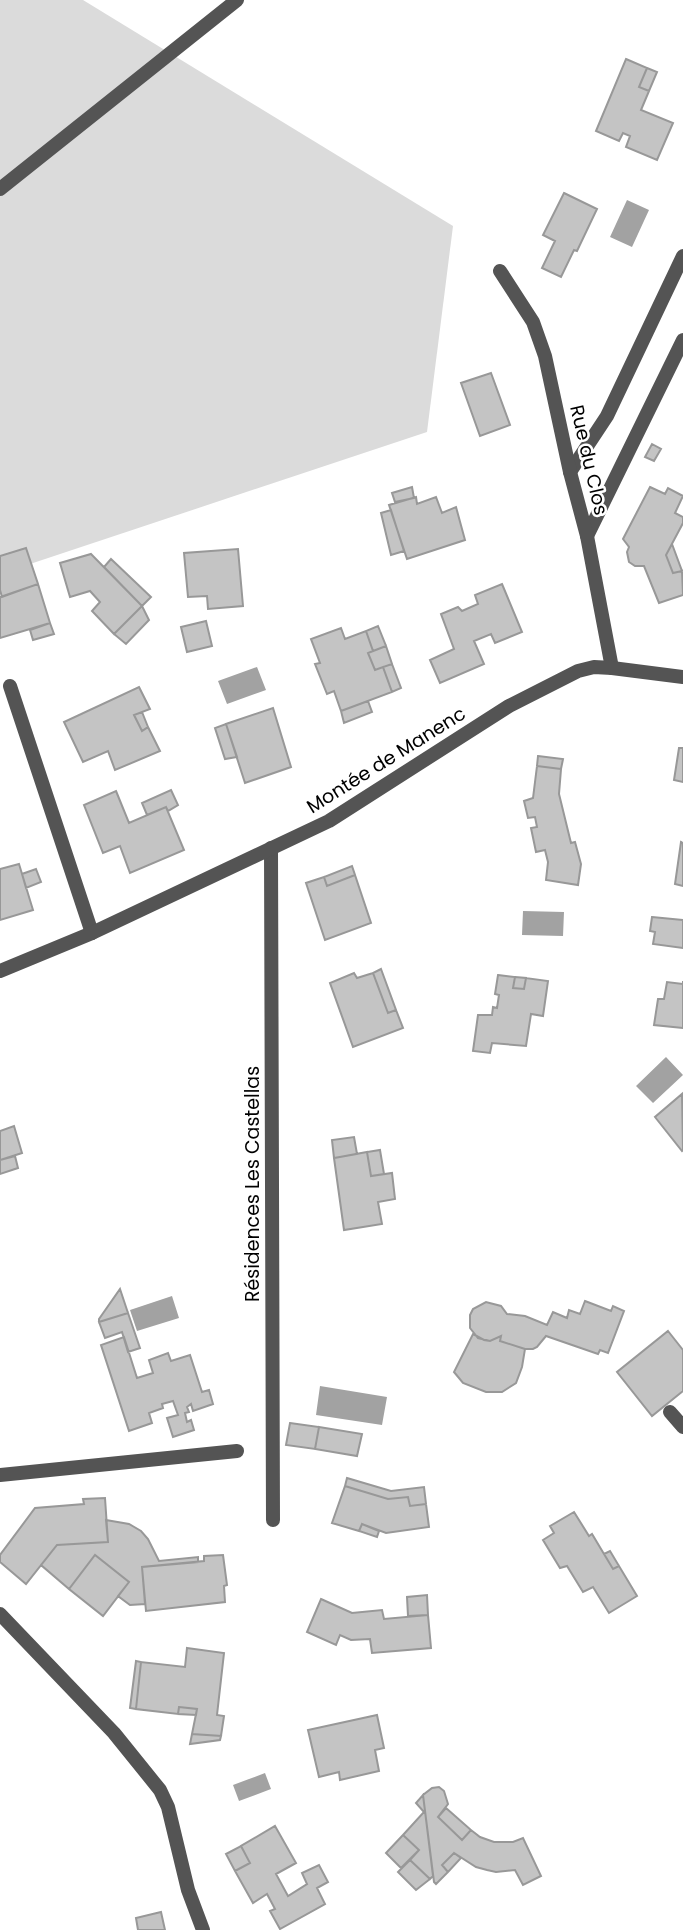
<svg xmlns="http://www.w3.org/2000/svg" width="683" height="1930" viewBox="0 0 683 1930" font-family="Poppins,sans-serif">
<style>
.green{fill:#dbdbdb}
.water{fill:#a2a2a2}
.building{fill:#c4c4c4;stroke:#989898;stroke-width:2}
.lines{fill:none;stroke-linecap:round;stroke-linejoin:round}
.service{stroke:#545454;stroke-width:14}
.minor{stroke:#545454;stroke-width:14}
.tertiary{stroke:#545454;stroke-width:14}
.labels{text-anchor:middle;dominant-baseline:central;stroke-width:5;stroke-linejoin:round;paint-order:stroke}
.street-label{font-size:19px;fill:#000;stroke:#fff}
</style>
<rect width="100%" height="100%" fill="#fff"/>
<path class="green" d="M0 0H83L453 226 427 432 0 574Z"/>
<path class="water" d="M627 200 649 210 632 247 610 237Z
M257 667 266 690 227 704 218 681Z
M523 911 564 912 563 936 522 935Z
M666 1057 683 1075 653 1103 636 1086Z
M172 1296 179 1318 137 1331 130 1310Z
M320 1386 387 1397 382 1425 316 1415Z
M265 1773 271 1789 239 1801 233 1785Z"/>
<path class="building" d="M626 59 647 68 639 87 649 91 641 110 673 123 657 160 626 147 630 136 623 133 619 141 596 131Z
M647 68 657 72 649 91 639 87Z
M564 193 597 209 577 251 574 250 561 277 542 268 555 241 543 235Z
M491 373 510 425 480 436 461 383Z
M652 444 661 449 654 461 645 457Z
M412 487 414 498 395 502 392 493Z
M650 487 665 494 668 488 683 496 675 513 683 517V523L666 555 673 573 682 571 683 595 659 603 644 566H635L629 562 627 552 629 547 623 539Z
M416 497 417 504 436 497 442 513 456 507 465 540 407 559 389 505Z
M391 510 404 551 391 555 381 513Z
M672 544 682 571 673 573 666 555Z
M26 548 38 584 2 597 0 590V556Z
M238 549 243 606 208 609 207 596 188 597 184 553Z
M91 554 142 606 114 634 92 611 100 602 90 591 70 597 60 563Z
M111 559 151 597 142 606 104 567Z
M38 584 50 623 0 638V597Z
M502 584 522 632 495 643 491 634 474 641 484 664 440 683 430 660 454 649 441 614 458 607 462 611 478 604 475 595Z
M142 606 149 620 126 644 114 634Z
M206 621 212 646 187 652 181 627Z
M50 623 54 634 33 640 30 630Z
M378 626 386 646 373 651 366 631Z
M341 628 345 639 366 631 373 651 368 653 375 670 383 667 392 692 341 711 334 691 327 694 315 664 320 663 311 639Z
M386 646 392 664 375 670 368 653Z
M392 664 401 688 392 692 383 667Z
M139 687 150 709 134 715 142 731 148 727 160 751 115 770 108 751 83 762 64 722Z
M368 701 372 712 344 723 341 711Z
M273 708 291 767 245 783 226 724Z
M142 712 148 727 142 731 134 715Z
M226 724 237 757 225 759 215 728Z
M679 748H683V782L674 780Z
M538 756 563 759 561 769 537 766Z
M537 766 561 769 559 794 571 843 575 842 581 864 578 885 546 880 548 862 545 850 536 852 531 828 537 827 535 817 528 818 524 801 533 798Z
M171 790 178 805 168 811 166 807 147 815 142 803Z
M116 791 129 823 166 807 184 850 130 873 120 846 103 853 84 805Z
M681 842 683 843V886L675 884Z
M19 864 33 910 0 920V869Z
M352 866 355 875 327 886 324 877Z
M36 869 41 882 26 888 22 874Z
M355 875 371 923 325 940 306 883 324 877 327 886Z
M652 917 683 920V948L653 944 655 932 650 931Z
M381 969 396 1010 388 1013 373 973Z
M354 973 357 978 373 973 388 1013 396 1010 403 1028 353 1047 330 983Z
M498 975 515 977 513 988 524 989 526 978 548 981 543 1016 531 1014 526 1046 492 1043 490 1053 473 1051 478 1015H492L493 1007 497 1008 499 995 495 994Z
M515 977 526 978 524 989 513 988Z
M683 981V1028L654 1025 658 999H664L667 982 683 984Z
M682 1094 683 1150 682 1151 655 1117Z
M14 1126 22 1153 0 1160V1131Z
M354 1137 357 1154 334 1158 332 1140Z
M380 1150 384 1174 371 1176 367 1152Z
M367 1152 371 1176 392 1173 395 1199 378 1202 382 1224 344 1230 334 1158Z
M15 1156 18 1168 0 1174V1160Z
M120 1289 128 1313 99 1322V1319Z
M585 1301 611 1311 613 1306 624 1311 608 1353 600 1350 598 1354 546 1336 537 1347 533 1349H525L500 1341 501 1336 490 1341 478 1338 470 1328V1315L473 1309 486 1302 501 1306 507 1314 525 1316 547 1325 553 1312 567 1318 569 1310 580 1314Z
M128 1313 140 1348 128 1352 122 1332 105 1338 99 1322Z
M668 1331 683 1350V1391L652 1416 617 1372Z
M473 1334 484 1340 490 1341 501 1336 500 1341 525 1349 522 1367 516 1383 502 1392H486L463 1383 454 1372Z
M124 1337 137 1378 153 1373 149 1360 168 1353 171 1361 190 1355 202 1392 209 1390 213 1404 193 1411 191 1404 187 1407 189 1412 185 1413 187 1422 191 1420 194 1430 173 1437 167 1418 178 1415 173 1401 162 1404 163 1408 149 1413 152 1423 129 1431 101 1345Z
M290 1423 319 1427 315 1449 286 1445Z
M319 1427 362 1434 357 1456 315 1449Z
M347 1478 391 1491 424 1487 426 1504 410 1506 408 1497 388 1499 345 1486Z
M345 1486 388 1499 408 1497 410 1506 426 1504 429 1527 386 1533 362 1524 359 1531 332 1523Z
M105 1498 108 1542 57 1545 26 1584 0 1562V1555L35 1508 84 1504 83 1499Z
M574 1512 589 1536 592 1534 613 1569 619 1566 637 1596 609 1613 593 1587 583 1592 567 1566 560 1568 543 1540 554 1533 550 1526Z
M106 1520 129 1524 141 1531 148 1539 159 1561 198 1557V1562L142 1567 145 1604 130 1605 118 1596 129 1582 95 1555 69 1589 41 1565 57 1545 108 1542Z
M362 1524 379 1531 377 1537 359 1531Z
M610 1551 619 1566 613 1569 604 1554Z
M95 1555 129 1582 103 1616 69 1589Z
M223 1555 227 1585 224 1586 225 1602 146 1611 142 1567 204 1561V1556Z
M427 1595 428 1615 408 1616 407 1597Z
M321 1599 352 1613 382 1610 384 1619 428 1615 431 1648 372 1653 370 1639 351 1640 340 1635 336 1645 307 1632Z
M187 1648 224 1653 217 1715 224 1716 221 1736 192 1734 197 1709 179 1707 178 1714 136 1709 141 1662 185 1667Z
M136 1661 141 1662 136 1709 130 1708Z
M179 1707 197 1709 196 1715 178 1714Z
M377 1715 384 1748 375 1750 379 1771 340 1780 339 1772 319 1777 308 1730Z
M192 1734 221 1736 220 1740 190 1744Z
M439 1787 444 1791 448 1804 438 1817 462 1840 471 1830 480 1837 494 1842H513L523 1838 541 1876 523 1885 515 1870 496 1872 487 1870 476 1867 454 1853 442 1865 448 1872 436 1884 434 1882 423 1795 432 1788Z
M423 1795 433 1876 430 1879 410 1860 419 1850 403 1835 424 1812 416 1803Z
M446 1808 471 1830 462 1840 438 1817Z
M275 1826 296 1863 276 1874 288 1896 307 1884 302 1873 319 1865 328 1882 317 1888 325 1904 280 1929 270 1911 275 1909 267 1894 253 1903 235 1871 250 1863 241 1846Z
M403 1835 419 1850 401 1868 386 1853Z
M241 1846 250 1863 235 1871 226 1854Z
M454 1853 461 1858 448 1872 442 1865Z
M410 1860 430 1879 416 1890 398 1872Z
M161 1912 165 1930H138L136 1918Z"/>
<g class="lines">
<path class="service" d="M570 472 607 416 683 256
M587 536 683 340
M10 686 92 933
M0 1475 237 1451"/>
<path class="minor" d="M0 189 237 0
M500 271 533 322 545 356 570 472 587 536 612 668
M271 848 273 1520
M670 1412 683 1427
M0 1614 114 1733 160 1790 168 1807 188 1890 203 1930"/>
<path class="tertiary" d="M0 971 92 933 329 821 509 706 578 671 594 667 612 668 683 677"/>
</g>
<g class="labels">
<g class="street-label">
<text transform="translate(589 460) rotate(77)">Rue du Clos</text>
<text transform="translate(386 760) rotate(-32)">Montée de Manenc</text>
<text transform="translate(252 1184) rotate(-90)">Résidences Les Castellas</text>
</g>
</g>
</svg>
